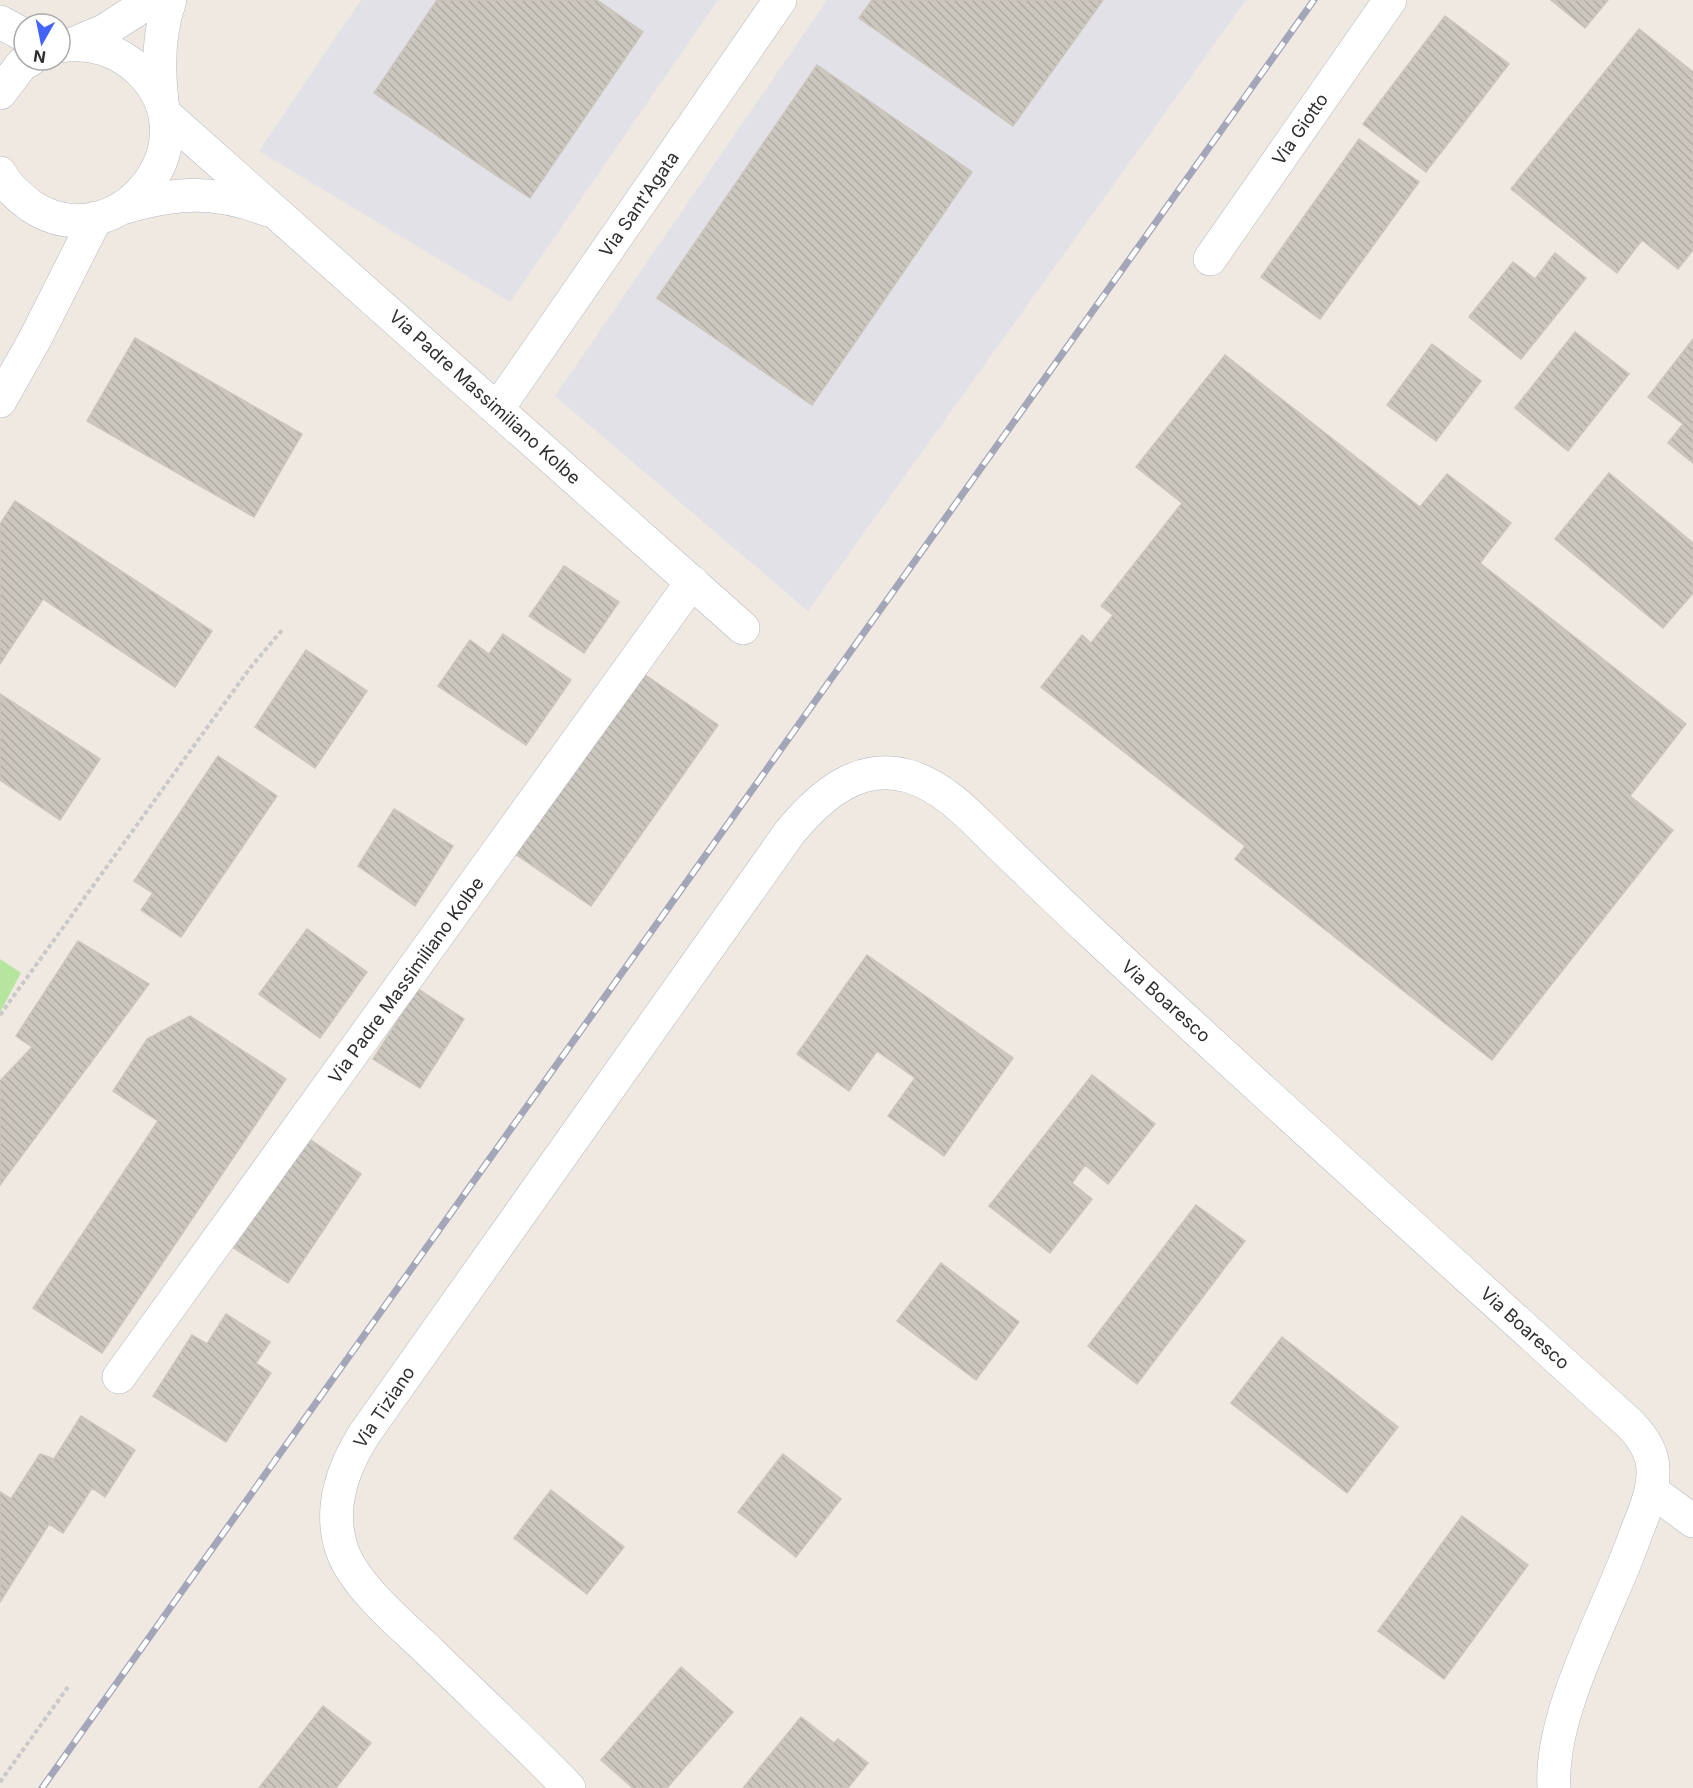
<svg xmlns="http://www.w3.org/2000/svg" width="1693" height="1788" viewBox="0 0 1693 1788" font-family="Inter,sans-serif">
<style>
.industrial{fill:#e3e1e8}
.grass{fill:#b6e59e}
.building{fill:url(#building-back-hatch);stroke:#cbc5ba;stroke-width:1.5}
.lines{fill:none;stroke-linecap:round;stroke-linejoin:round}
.minor-casing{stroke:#b4b7c1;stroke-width:34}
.path{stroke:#c9c9c9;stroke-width:4;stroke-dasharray:4.5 3;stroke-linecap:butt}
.minor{stroke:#fff;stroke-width:33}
.rail-casing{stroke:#a3a6b8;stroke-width:7}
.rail{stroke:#fff;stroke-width:4.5;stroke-dasharray:14;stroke-linecap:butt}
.labels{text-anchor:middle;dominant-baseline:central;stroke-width:5;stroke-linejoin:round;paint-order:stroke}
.street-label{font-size:18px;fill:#2e2e2e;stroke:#fff}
</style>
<defs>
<pattern id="building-back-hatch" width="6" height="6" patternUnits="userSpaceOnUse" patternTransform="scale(1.5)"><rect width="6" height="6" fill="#cbc7bf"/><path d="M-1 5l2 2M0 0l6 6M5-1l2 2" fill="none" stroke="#afaba4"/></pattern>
</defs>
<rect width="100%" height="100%" fill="#efe9e1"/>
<path class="industrial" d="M361 0H718L510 302 259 151Z
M827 0H1246L808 611 555 396Z"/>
<path class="grass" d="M0 959 21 973 0 1012Z"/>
<path class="building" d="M437 0H597L643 32 530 198 374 93Z
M872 0H1103L1013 126 859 18Z
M1551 0H1608L1585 28Z
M1445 16 1509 64 1426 172 1363 124Z
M1639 29 1693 72V250L1678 269 1642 240 1617 273 1511 189Z
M817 65 972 172 812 405 657 298Z
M1359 139 1419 182 1320 319 1261 277Z
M1555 253 1586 278 1521 359 1469 317 1513 262 1535 279Z
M1575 332 1629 374 1568 451 1515 408Z
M135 338 302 434 254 517 87 421Z
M1693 339V463L1668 443 1683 424 1648 397Z
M1432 344 1481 381 1436 441 1387 405Z
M1225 355 1420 507 1447 474 1511 523 1480 563 1686 724 1630 796 1673 830 1492 1060 1235 859 1245 846 1041 687 1082 635 1091 643 1113 615 1101 606 1182 503 1136 467Z
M1609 473 1693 543V593L1663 628 1555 539Z
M15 501 212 631 175 687 43 599 0 664V524Z
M564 566 619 602 584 653 529 616Z
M503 634 571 680 526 745 438 686 470 640 489 654Z
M306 650 367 691 315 768 255 727Z
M641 672 718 725 591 906 514 853Z
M0 694 100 759 60 820 0 780Z
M218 756 277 796 181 937 141 910 153 893 134 881Z
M394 809 453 846 415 906 358 866Z
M307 929 367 972 320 1038 259 994Z
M78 941 149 984 0 1185V1081L32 1047 16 1036Z
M867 955 1013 1058 944 1156 888 1116 915 1078 877 1051 849 1091 797 1054Z
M418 989 464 1019 420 1088 373 1059Z
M190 1016 286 1079 102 1353 33 1308 158 1121 113 1091 147 1039Z
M1092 1075 1155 1124 1108 1184 1085 1165 1072 1183 1092 1199 1050 1253 989 1206Z
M308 1138 361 1174 288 1283 234 1248Z
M1196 1205 1245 1241 1137 1384 1088 1346Z
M941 1263 1019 1322 976 1380 897 1321Z
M226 1314 270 1342 256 1363 271 1373 226 1442 153 1396 192 1335 207 1344Z
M1282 1337 1398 1427 1347 1493 1231 1403Z
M81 1416 135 1450 105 1497 92 1488 63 1533 49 1524 0 1602V1492L11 1499 40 1454 54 1459Z
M783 1454 841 1499 796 1557 738 1512Z
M551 1490 624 1547 587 1594 514 1538Z
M1462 1516 1528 1565 1444 1679 1378 1631Z
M681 1667 733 1712 667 1788H633L601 1760Z
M323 1706 371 1743 336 1788H259Z
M801 1717 834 1743 838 1739 868 1763 848 1788H743Z"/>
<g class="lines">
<g class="minor-casing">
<path id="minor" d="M0 22 24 35
M73 44 104 31 152 0
M0 93 22 64 30 60
M162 102C158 68 158 33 170 0
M165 114 743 628
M0 173C7 187 19 197 31 206 115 262 215 145 140 71 118 50 89 41 60 46
M125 207C179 192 215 190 268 210
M1210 259 1390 0
M0 401 35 339 96 218
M498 408 780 0
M119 1377 692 582
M1651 1490 1693 1521
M569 1788C524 1742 477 1698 431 1653 403 1626 355 1587 342 1550 328 1509 343 1467 365 1433L790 832C820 796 858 762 908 776 946 787 974 820 1001 846 1031 875 1060 903 1090 931 1268 1098 1451 1261 1631 1425 1643 1438 1653 1452 1653 1470 1654 1492 1643 1515 1635 1536 1610 1608 1549 1712 1554 1788"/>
</g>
<path class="path" d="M0 1015 250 668 283 629
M0 1782 68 1687"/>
<use href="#minor" class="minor"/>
<g class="rail-casing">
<path id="rail" d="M42 1788 1314 0"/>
</g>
<use href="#rail" class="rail"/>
</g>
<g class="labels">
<g class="street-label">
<text transform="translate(1300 129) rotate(-55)">Via Giotto</text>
<text transform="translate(639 204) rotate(-55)">Via Sant'Agata</text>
<text transform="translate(485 397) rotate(42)">Via Padre Massimiliano Kolbe</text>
<text transform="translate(406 980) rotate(-54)">Via Padre Massimiliano Kolbe</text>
<text transform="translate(1166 1001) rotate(42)">Via Boaresco</text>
<text transform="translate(1525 1328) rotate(42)">Via Boaresco</text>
<text transform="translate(384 1407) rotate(-56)">Via Tiziano</text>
</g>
</g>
<g transform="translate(42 42) rotate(189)"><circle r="28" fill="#ffffff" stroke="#ababab" stroke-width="1.5"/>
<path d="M0-4.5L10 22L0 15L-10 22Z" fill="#4264fb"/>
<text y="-9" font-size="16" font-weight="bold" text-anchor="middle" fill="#2e2e2e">N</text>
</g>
</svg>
